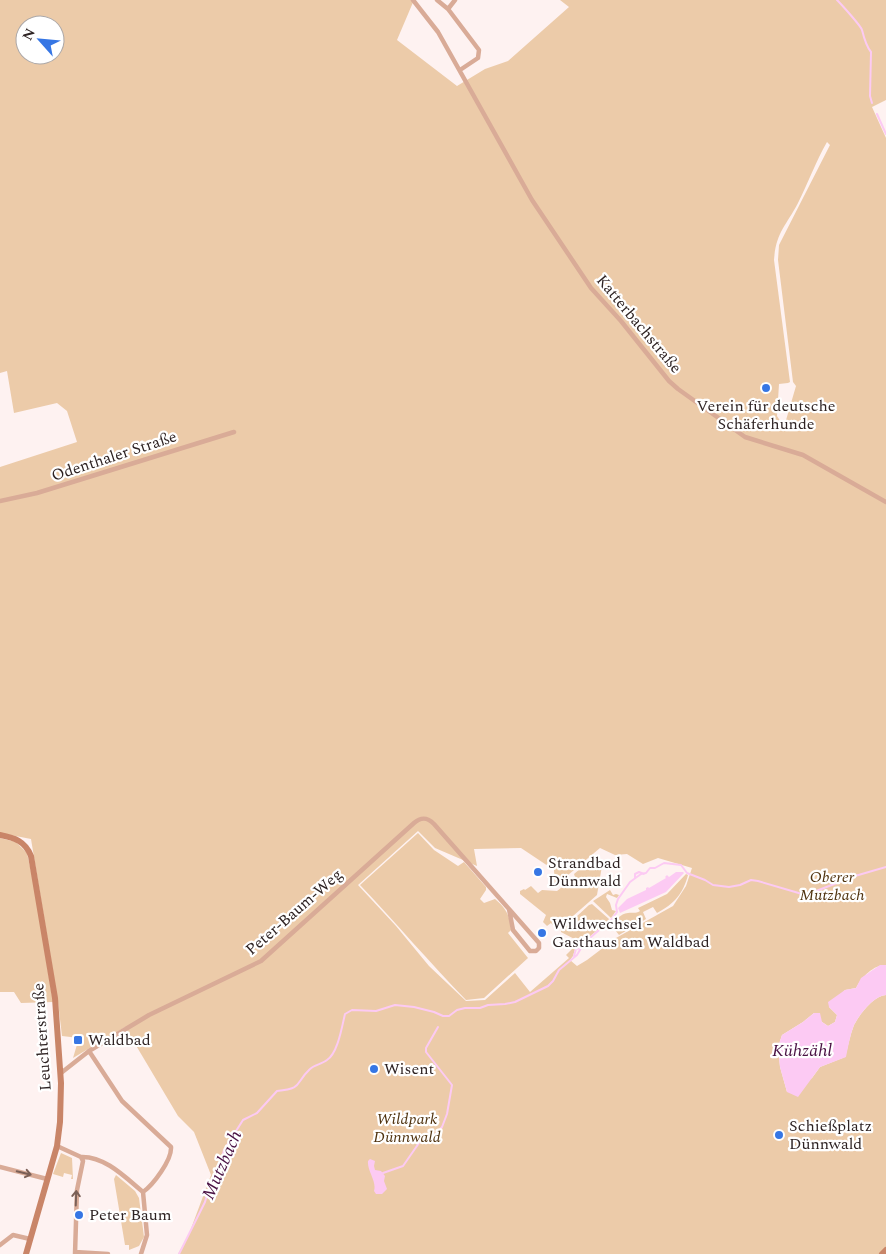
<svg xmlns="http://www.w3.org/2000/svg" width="886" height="1254" viewBox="0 0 886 1254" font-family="Spectral,serif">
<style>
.green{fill:#eccba9;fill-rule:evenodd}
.water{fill:#fccaf3}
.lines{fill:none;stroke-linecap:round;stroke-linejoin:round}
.stream{stroke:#fccaf3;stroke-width:2}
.street{stroke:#d9ab97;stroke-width:4.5}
.secondary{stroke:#c98568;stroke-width:6}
.oneway{stroke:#7b6057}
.poi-dot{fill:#3676e4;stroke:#fff;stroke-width:2}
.labels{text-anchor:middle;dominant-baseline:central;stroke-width:4.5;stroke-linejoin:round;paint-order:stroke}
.street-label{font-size:16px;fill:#2e2323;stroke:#fff}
.poi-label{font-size:16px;fill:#2e2323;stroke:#fff;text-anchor:start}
.park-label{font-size:16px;font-style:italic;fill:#4f320e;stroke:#fff}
.water-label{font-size:18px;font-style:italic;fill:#4a1244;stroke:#fff}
</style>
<rect width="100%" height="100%" fill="#fef2f1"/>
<path class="green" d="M0 0H414L397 40 457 86 485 69 508 61 569 7 560 0H886V100L872 107 886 138V965C873 965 862 977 856 988L845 990 829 1007 837 1015 835 1022 828 1026 822 1022 814 1013 803 1022 782 1035 778 1047 780 1067 787 1092 812 1078 820 1067 845 1057C848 1047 850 1035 854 1025 860 1014 873 996 886 995V1254H178L189 1234 211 1175 194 1132 178 1116 125 1027 73 1058 79 1038 62 1036 58 1002 31 839 0 833V467L77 442 67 411 57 403 14 413 7 371 0 373ZM25 25H55V55H25ZM827 142 830 145 779 245 778 260 793 382 796 386 784 427 777 416 779 384 788 383 790 382 774 260C776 232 786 226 798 203 808 183 816 161 827 142ZM418 831 435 848 477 866 474 849 521 848 554 870 555 886 600 848 615 855 627 854 643 864 658 858 692 868 686 886 673 906 616 938 587 960 577 966 570 960 573 956 575 949 581 945 578 943 566 955 569 958 530 992 515 973 485 1000 466 1001 429 966 396 926 358 885Z
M418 833 434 850 458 866 464 862 486 887V890L480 899 484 903 495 899C506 908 510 916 511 930L508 933 528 958 484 998 466 1000C430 963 396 923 360 885Z
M0 838 16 842 27 853 34 885 53 1002 21 1003 14 992H0Z
M594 857 602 866 597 895 557 930 551 923 547 926 543 922 546 915 520 894V891L524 889 525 890 531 886 538 893 542 890 557 891 575 877 574 874Z
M686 874 688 875C683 894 674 904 657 913L653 907 643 912 646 919 619 935 611 925C616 920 620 914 628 913 633 912 635 914 640 911L638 908 667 894Z
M610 890 613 895 616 894 619 895 617 898 607 894 606 897 610 903 612 910 616 911 611 918 593 901Z
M592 904 609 919 607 922 582 943 561 932V931L589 905Z
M61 1153 72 1158 73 1179H71L72 1175 64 1173 63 1177 53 1174Z
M116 1175 135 1191 139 1198 144 1237 139 1246 129 1250V1245H125L114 1179Z"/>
<path class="water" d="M676 872H683L684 873 666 892 620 913 618 908 627 899 646 890V888L648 887 649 888 666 878 665 877 667 875 669 877Z
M880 965H886V995C873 996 860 1014 854 1025 850 1035 848 1047 846 1057L820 1067 798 1097 787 1092 780 1067 778 1047 782 1035 803 1022 814 1013H820L822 1022 828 1026 835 1022 837 1015 829 1007 828 1002 845 990 856 988 861 978Z
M370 1159 375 1161 374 1166 375 1170 381 1171 385 1176 384 1181 387 1189 382 1194H376L374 1191C377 1181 367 1171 368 1161Z"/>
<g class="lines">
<path class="stream" d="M837 0C841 4 861 26 862 30 864 38 866 46 871 52L870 96 872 103
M877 114 886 134
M635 878V874L639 872 644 874
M574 956 576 949 580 948
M434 1136 442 1127 447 1114 452 1085 426 1052V1048L438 1027
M383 1173 403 1166 419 1143 431 1137
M179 1254 205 1202 207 1195 220 1166 224 1150 243 1120 257 1113 277 1091C304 1088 294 1084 310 1069 314 1065 322 1064 327 1060 338 1053 342 1026 345 1014L352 1010 376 1011 395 1005 414 1007 434 1012 443 1016H449L457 1010 465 1008H480L488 1005 505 1004 515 1002 548 986 553 981 559 970 577 955 584 943 612 919 617 912 616 905 618 899 630 882 641 874 646 873 650 868H655L664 863 681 865 687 873 705 880 713 885 729 887 740 885 751 880 758 881 802 894 811 893 855 876 886 867"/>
<path class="street" d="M413 0 438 32 532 200 591 288 621 321 669 381 678 389 745 437 803 455 886 502
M437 0 448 9 479 50 478 58 460 70
M448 9 455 0
M0 501 37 493 234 432
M509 909 539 943V948L536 951H530L513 930Z
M89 1051 122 1101 171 1147C172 1160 153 1185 143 1192
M61 1073 89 1051 149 1015 261 961 414 823C421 817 427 817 434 824L509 909
M57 1146 81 1157 83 1161 77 1190 75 1254
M81 1157C105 1156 126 1178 143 1192L147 1235 141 1254
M0 1167 47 1179
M0 1245 13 1235 30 1239
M75 1252 108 1254"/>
<path class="secondary" d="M0 835C15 838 25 841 31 856L55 998 61 1083 60 1122 57 1146 26 1254
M882 1254 886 1250"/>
</g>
<defs><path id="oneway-shaft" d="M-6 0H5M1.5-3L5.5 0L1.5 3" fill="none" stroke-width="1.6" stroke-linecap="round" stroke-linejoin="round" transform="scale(1.25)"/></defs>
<g class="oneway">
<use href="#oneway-shaft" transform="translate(24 1173) rotate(14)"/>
<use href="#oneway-shaft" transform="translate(76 1198) rotate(-88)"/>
</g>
<g class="poi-dot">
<circle cx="766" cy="388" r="5"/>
<circle cx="538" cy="872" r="5"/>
<circle cx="542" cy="933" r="5"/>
<rect x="73" y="1035" width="10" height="10" rx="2.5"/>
<circle cx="374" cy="1069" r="5"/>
<circle cx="779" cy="1135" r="5"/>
<circle cx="79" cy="1215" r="5"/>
</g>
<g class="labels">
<g class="street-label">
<text transform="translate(639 324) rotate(50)">Katterbachstraße</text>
<text transform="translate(114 456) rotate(-18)">Odenthaler Straße</text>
<text transform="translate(294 912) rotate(-41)">Peter-Baum-Weg</text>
<text transform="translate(42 1037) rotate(-94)">Leuchterstraße</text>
</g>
<g class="poi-label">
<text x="766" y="406" text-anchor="middle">Verein für deutsche<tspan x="766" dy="18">Schäferhunde</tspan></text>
<text x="548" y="863">Strandbad<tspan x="548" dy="18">Dünnwald</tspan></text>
<text x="552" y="924">Wildwechsel -<tspan x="552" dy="18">Gasthaus am Waldbad</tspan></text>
<text x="88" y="1040">Waldbad</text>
<text x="384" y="1069">Wisent</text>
<text x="789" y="1126">Schießplatz<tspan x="789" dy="18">Dünnwald</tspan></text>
<text x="89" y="1215">Peter Baum</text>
</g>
<g class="park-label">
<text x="832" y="877">Oberer<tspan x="832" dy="18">Mutzbach</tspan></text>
<text x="407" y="1119">Wildpark<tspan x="407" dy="18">Dünnwald</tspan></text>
</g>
<g class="water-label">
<text x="802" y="1050">Kühzähl</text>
<text transform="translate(222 1165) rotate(-66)">Mutzbach</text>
</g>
</g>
<g transform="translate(40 40) rotate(297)"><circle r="24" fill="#ffffff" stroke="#aba7a7"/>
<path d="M0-4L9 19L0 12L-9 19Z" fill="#3676e4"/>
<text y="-8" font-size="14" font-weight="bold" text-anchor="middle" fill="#2e2323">N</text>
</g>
</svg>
